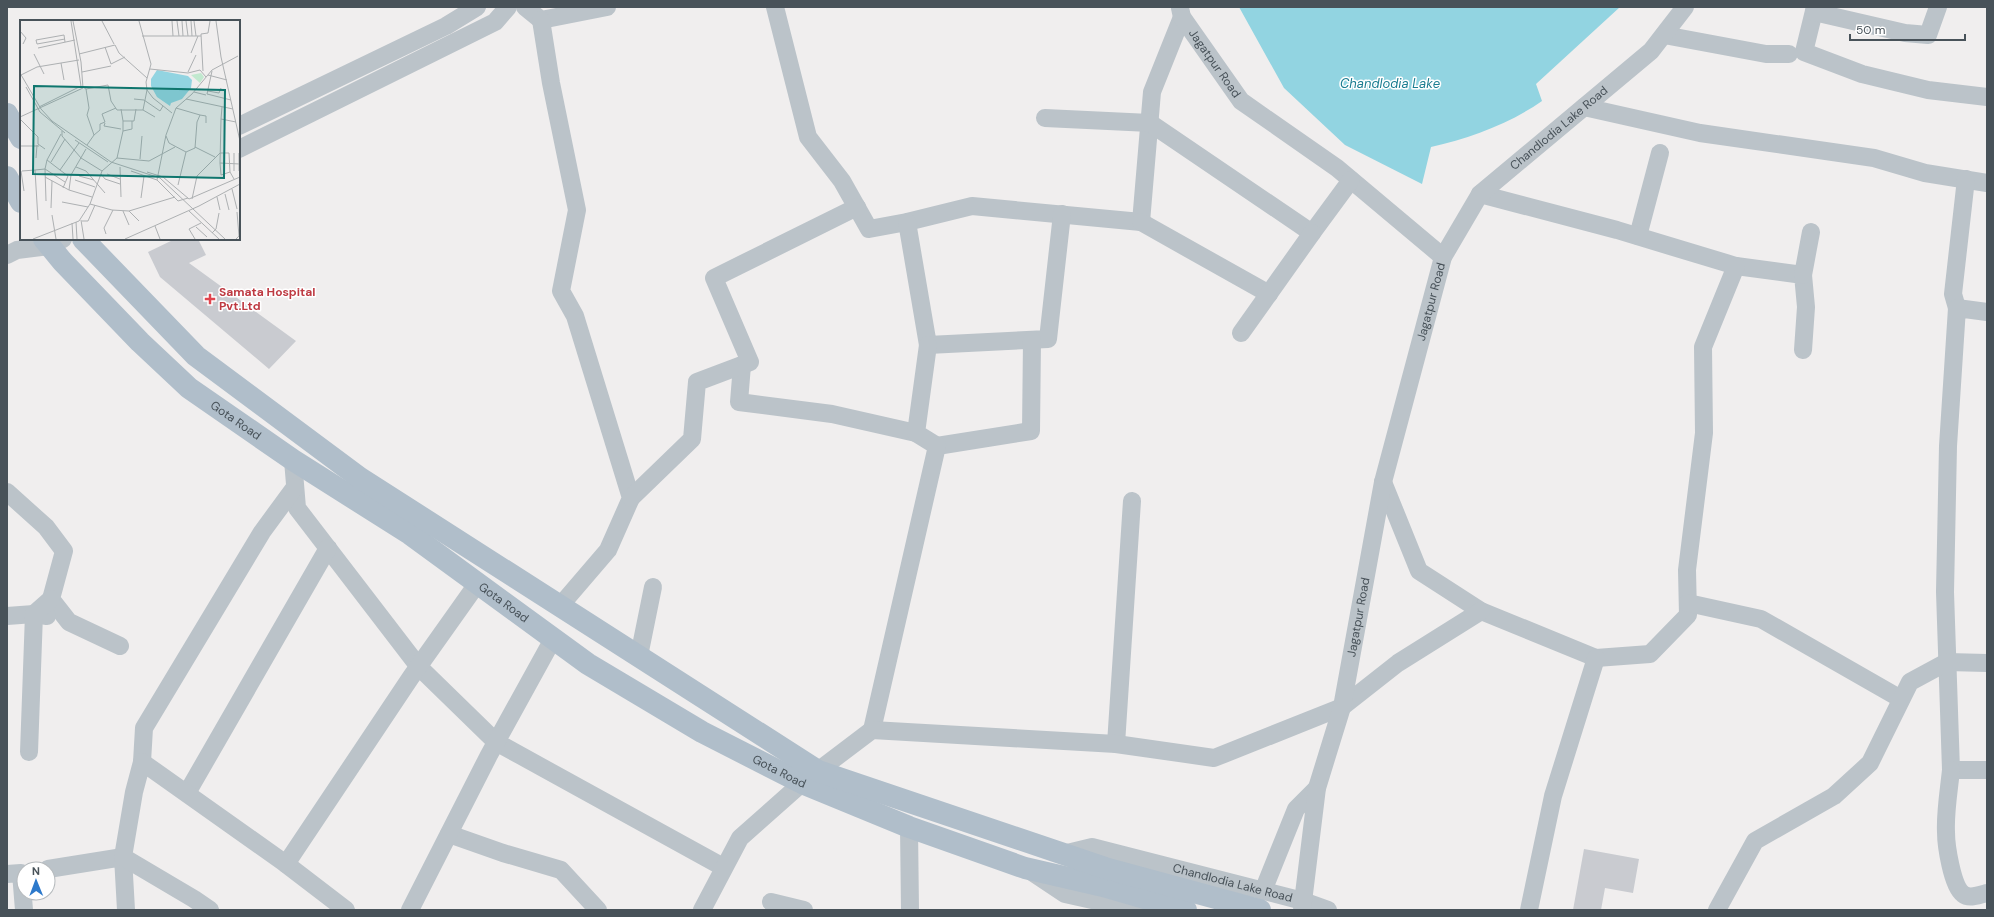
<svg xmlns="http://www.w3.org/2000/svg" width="1994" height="917" viewBox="0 0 1994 917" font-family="'DM Sans',sans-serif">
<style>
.water{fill:#92d4e1}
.building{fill:#c9cbd0}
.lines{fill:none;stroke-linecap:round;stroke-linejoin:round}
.minor{stroke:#bbc3c9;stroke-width:18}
.major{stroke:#b0beca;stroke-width:22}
.health-dot{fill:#e0444e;stroke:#fff;stroke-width:1.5}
.labels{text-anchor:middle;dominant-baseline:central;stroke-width:3;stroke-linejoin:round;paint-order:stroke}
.street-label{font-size:12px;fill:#485259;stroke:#fff}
.health-label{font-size:12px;font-weight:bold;fill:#be3a42;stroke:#fff;text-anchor:start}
.water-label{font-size:13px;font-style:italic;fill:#1b7d91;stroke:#fff}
.inset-road{fill:none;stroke:#adb0b2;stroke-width:1}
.view{fill:#0f766e;fill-opacity:0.15;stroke:#0f766e;stroke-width:2}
.inset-edge{fill:none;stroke:#485259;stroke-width:2}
</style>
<rect width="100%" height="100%" fill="#f0eeee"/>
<path class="water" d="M1239 7H1620L1536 84 1542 101C1509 124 1470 138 1431 147L1422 184 1345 145 1284 88Z"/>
<path class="building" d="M175 239H198L206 255 189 263 296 341 269 369 160 277 148 252Z
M1584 849 1639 859 1633 893 1605 888 1601 910H1573Z"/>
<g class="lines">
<g class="minor">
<path d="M525 7 541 20 607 7"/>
<path d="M775 7 808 137 842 181 869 229 907 222 972 206 1141 222 1152 92 1182 17"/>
<path d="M1815 7 1804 52 1862 74 1928 90 1987 97"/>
<path id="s1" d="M1180 8 1182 17 1241 101 1337 168 1443 257"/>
<path d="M1814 12 1905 33 1928 35 1938 7"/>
<path d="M541 20 551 83 577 210 561 291 575 316 631 498 608 550 560 606"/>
<path d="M1664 35 1766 54H1789"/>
<path d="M1584 107 1700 133 1874 158 1925 173 1987 183"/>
<path d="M1045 118 1150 123 1312 233 1351 180"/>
<path d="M239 126 446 26 477 7"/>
<path d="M239 149 495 22 508 7"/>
<path d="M907 222 928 345 1048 339 1062 214"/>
<path d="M1141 222 1269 294"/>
<path d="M1638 236 1660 153"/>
<path d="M7 255 17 250 49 246 63 239"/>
<path d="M1736 266 1803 275 1806 307 1803 350"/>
<path d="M1803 275 1811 232"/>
<path d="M1957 308 1953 294 1966 179"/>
<path d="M1987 312 1957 308 1948 446 1945 592 1951 770H1987"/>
<path d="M1241 333 1312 233"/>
<path d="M742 365 739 402 832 414 916 433"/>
<path d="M937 446 1031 431 1032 340"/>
<path d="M293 460 297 508 419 667 496 742 723 867"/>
<path d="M1383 482 1419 571 1481 611 1596 658 1650 654 1688 615 1687 570 1704 433 1703 347 1736 266 1617 230 1480 194"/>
<path d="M7 492 46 527 64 551 51 599 69 622 120 646"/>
<path d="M631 498 692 439 697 382 750 362 714 278 857 207"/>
<path d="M1688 603 1761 619 1901 699"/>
<path d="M7 616 34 614 47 616"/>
<path d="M639 656 653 587"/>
<path d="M872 730 937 446 916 433 928 345"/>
<path d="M1116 744 1132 501"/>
<path d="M29 752 34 614 51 599"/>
<path d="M142 762 144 728 262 532 295 487"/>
<path d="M1951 770C1949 790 1945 812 1946 832 1946 845 1952 886 1963 894 1969 899 1980 895 1987 893"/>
<path d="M187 793 328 548"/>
<path d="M909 827 910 910"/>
<path d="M449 834 503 853 561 870 598 910"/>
<path id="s2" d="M1063 854 1092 847 1303 901 1328 910"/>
<path d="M286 864 346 910"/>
<path d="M48 869 123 857 126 910"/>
<path d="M1032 872 1065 894 1137 910"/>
<path d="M7 874 21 873 24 910"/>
<path d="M1263 891 1296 809 1317 788"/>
<path d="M771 902 804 910"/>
<path d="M210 910 194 899 123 857 134 792 142 762 286 864 411 677 477 584"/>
<path d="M410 910 489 755 553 639"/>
<path d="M702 910 740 838 802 783 872 730 1116 744 1214 758 1342 707 1398 663 1481 611"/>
<path id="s3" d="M1302 910 1317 788 1342 707 1383 482 1443 257 1480 194 1651 51 1685 7"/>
<path d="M1529 910 1553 796 1596 658"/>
<path d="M1717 910 1755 841 1834 796 1870 763 1910 682 1947 662 1987 663"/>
</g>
<g class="major">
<path d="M7 114 21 138"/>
<path d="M7 177 21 202"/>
<path id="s4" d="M44 239 62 261 140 342 189 388 293 460 410 534 588 664 702 732 802 783 909 827 1025 868 1103 886 1186 910"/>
<path d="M83 239 196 356 360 478 818 771 1105 868 1260 910"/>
</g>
</g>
<path class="health-dot" d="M208 293h4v4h4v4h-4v4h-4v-4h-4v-4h4z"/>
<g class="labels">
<g class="street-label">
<text stroke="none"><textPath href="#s1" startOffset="66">Jagatpur Road</textPath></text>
<text stroke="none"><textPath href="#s3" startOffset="845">Chandlodia Lake Road</textPath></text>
<text stroke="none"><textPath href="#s3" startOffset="623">Jagatpur Road</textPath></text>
<text stroke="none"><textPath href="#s4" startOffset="265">Gota Road</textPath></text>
<text stroke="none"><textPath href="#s4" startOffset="589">Gota Road</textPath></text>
<text stroke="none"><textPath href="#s3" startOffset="299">Jagatpur Road</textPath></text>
<text stroke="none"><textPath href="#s4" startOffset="913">Gota Road</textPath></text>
<text stroke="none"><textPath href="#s2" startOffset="175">Chandlodia Lake Road</textPath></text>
</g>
<g class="health-label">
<text x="219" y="292">Samata Hospital<tspan x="219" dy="14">Pvt.Ltd</tspan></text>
</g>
<g class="water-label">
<text x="1390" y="83">Chandlodia Lake</text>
</g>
</g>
<g transform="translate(20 20)">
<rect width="220" height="220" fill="#f0eeee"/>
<path d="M181 53 184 57 180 63 171 55Z" fill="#c1e9cf"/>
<path d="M137 50 168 56 172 60 171 68 162 79 151 83 150 86 137 77 131 66V59Z" fill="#92d4e1"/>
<path class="inset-road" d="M82 1 94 24M119 1 131 44 126 62 127 70 133 78 152 93M152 1 153 16M157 1 159 16M162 1 163 16M166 1 168 16M171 1 172 16M174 1 176 16M196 1 201 37 220 121M0 11 6 18 3 24M122 16H181M45 19 17 24 16 20 44 15 45 22M85 27 91 44 105 37M18 28 55 20M171 33 178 16M14 34 24 54M59 34 95 25 99 33 127 58M41 43 44 60M130 49 168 53 180 50 186 57M183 51 181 14 188 13 190 1M192 51 187 74 211 80M62 52 91 46M168 52 176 35M0 53 21 89 32 101 91 142 140 158 205 219M1 55 17 47 59 40M188 55 207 60M6 67 20 92 45 113M63 67 66 69 88 65 91 81 97 90H123L127 70M66 69 69 88 67 95 74 115 67 125M188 71 199 73 201 68M174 72 186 75M114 79 124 80 140 91 143 86M166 79 213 89M19 87 61 66 51 1M101 89 103 101H114L116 89M123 90 135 97M180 95 186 96V103M0 97 63 68 61 42 53 1M0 99 18 117V124L25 129M201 99 202 87M216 102 201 99 200 143 220 144M85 103 84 106 101 109M42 111V116L61 138 82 151M103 111 112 109V101M74 115 80 110V104L85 102 82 94 96 88M146 116 149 123 166 132 175 128 177 102 180 95 156 88M55 120 88 142M0 126H19M175 127 195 137M66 129 51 155 49 170 72 177M204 133V151M16 138 17 125M97 138 103 111V101M120 139 122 116M27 140 41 114M31 142 45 119M200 143 201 155 210 152M56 147 66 151 85 173M100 147 101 177M15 150 25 149 26 181M40 150 48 156 43 168M1 151 4 171M2 151 15 150 18 200M111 151 137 160 158 181 168 178M214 151V133M219 151V133M127 152 143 157 169 179 220 157M81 154 85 159 100 164M87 154 100 159M59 156 74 160M25 157 49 170M55 160 75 167M137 160 146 115 156 88 172 74 192 50 218 36M45 162 25 149 27 140 40 150 59 123M158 165 166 132M212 169 217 189M205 174 209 190M155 177 109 191 92 190 70 184 82 151 97 138 129 141 155 127M197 177 200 190M121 178 124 156M172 179 177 156 200 133H209L210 152 214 159M42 182 68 187M31 188 32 161M103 191 109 205M109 191 119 201M169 191 199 219M32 195 36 219M61 200 64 219M62 201H68L75 185M56 202 57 219M52 203 53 219M135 206 140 219M176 207 187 217M192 213 196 209 199 193M86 214 84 208 93 190M13 219 59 201 70 184M105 219 179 186 220 164M175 219 169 209 181 203M216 219 219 216 217 192"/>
<path class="view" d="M14 66 205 70 204 158 13 154Z"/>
<rect width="220" height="220" class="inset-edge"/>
</g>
<rect width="1994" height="917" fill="none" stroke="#485259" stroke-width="16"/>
<g transform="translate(36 881) rotate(359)"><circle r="19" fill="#ffffff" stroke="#b6babd"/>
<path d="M0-3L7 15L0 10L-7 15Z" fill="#2d79cb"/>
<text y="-6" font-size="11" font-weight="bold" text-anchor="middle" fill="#485259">N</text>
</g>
<path d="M1850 34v6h115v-6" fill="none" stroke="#485259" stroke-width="2"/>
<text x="1856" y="34" font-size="12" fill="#485259" stroke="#ffffff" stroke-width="3" paint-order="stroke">50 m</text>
</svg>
